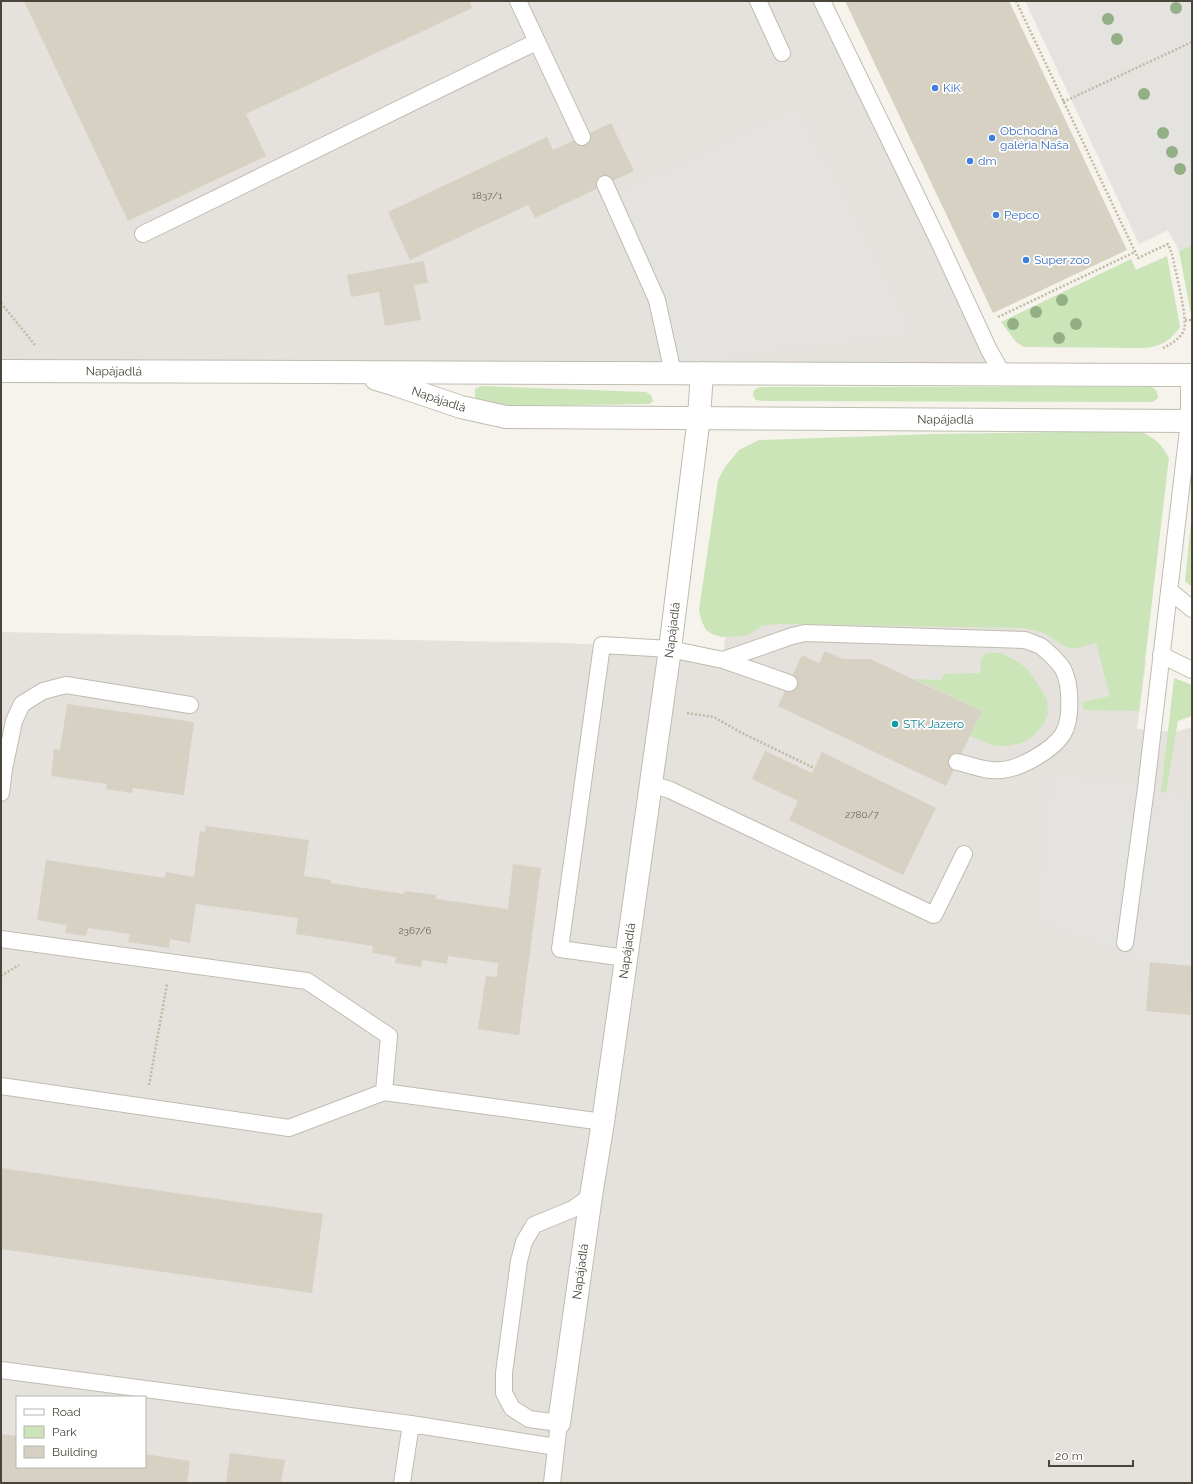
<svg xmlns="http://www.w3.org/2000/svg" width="1193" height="1484" viewBox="0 0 1193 1484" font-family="Raleway,sans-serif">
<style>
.industrial{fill:#e5e2dd;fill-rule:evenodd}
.green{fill:#cbe5b9}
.parking{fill:#e4e3e0}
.building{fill:#d6d1c2}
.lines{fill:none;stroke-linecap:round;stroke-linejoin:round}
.service-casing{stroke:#c0bcaf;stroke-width:18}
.minor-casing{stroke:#c0bcaf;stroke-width:24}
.path{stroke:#c0baa2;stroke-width:2.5;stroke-dasharray:2 2;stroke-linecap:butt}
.service{stroke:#fff;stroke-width:16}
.minor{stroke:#fff;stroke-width:22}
.tree{fill:#93af85}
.shop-dot{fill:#3f7fe0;stroke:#fff;stroke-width:1.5}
.culture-dot{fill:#0f9aa8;stroke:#fff;stroke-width:1.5}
.labels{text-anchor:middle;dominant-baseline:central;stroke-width:3.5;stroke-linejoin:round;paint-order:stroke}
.number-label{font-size:10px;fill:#6c685c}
.shop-label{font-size:12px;fill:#366cbe;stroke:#fff;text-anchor:start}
.street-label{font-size:12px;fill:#49453a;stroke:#fff}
.culture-label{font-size:12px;fill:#0d838f;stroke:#fff;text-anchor:start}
</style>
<rect width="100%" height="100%" fill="#f5f3ec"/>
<path class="industrial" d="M1 1H822L1002 373 1 371Z
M727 611 1045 613 1146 661 1137 729 1175 732 1192 727V1483H1V632L566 643 670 649 723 659ZM17 1397H145V1467H17Z"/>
<path class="green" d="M1192 245V314H1191L1179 251Z
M1167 256 1180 327C1171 341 1160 347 1143 348L1024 347 1016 342 1001 322 1131 259 1136 270Z
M481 386 646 392 651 395 653 401 649 404 501 406 480 402 475 397V389Z
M760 387H1152L1157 391 1158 398 1153 402 763 401 756 400 753 395 754 390Z
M1140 431C1157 440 1160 442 1169 458L1139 711 1084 710 1082 702 1110 696 1096 643 1073 649 1064 646 1044 633 1025 628 779 624 762 626 746 636 721 637 712 634 706 630 702 622 699 610 718 480 725 467 739 450 759 440 933 434Z
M1192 513V587L1185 581Z
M986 653H1002L1020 663 1030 672 1047 699 1048 713 1044 724 1032 737 1022 743 1007 746H994L970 736 982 711 915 679 941 680 944 674 980 673 981 660Z
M1174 678 1192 685V716L1178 721 1166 793 1161 792Z"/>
<path class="parking" d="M1025 1H1192V245L1179 251 1168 230 1139 244Z
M798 109 912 334 748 353 673 373 671 362 611 197Z
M1053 774 1129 784 1166 793 1192 797V966L1150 962 1037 919Z"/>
<path class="building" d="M24 1H469L472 8 246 114 266 156 128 221Z
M845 1H1009L1127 250 993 313Z
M611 123 634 171 535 218 528 205 410 260 388 212 547 137 553 150Z
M424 261 428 283 414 285 421 320 385 326 379 292 351 297 347 275Z
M825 651 843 659H870L982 711 946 786 778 706 802 655 819 663Z
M67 704 194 722 184 795 133 788 132 793 106 789 107 784 51 776 54 749 60 750Z
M765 751 812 773 822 752 936 808 903 875 789 820 798 801 752 779Z
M206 826 309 840 304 876 331 880V883L404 894 405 891 437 895 436 899 508 909 513 864 541 868 519 1035 478 1029 486 976 497 977 498 963 448 956 447 964 422 960 421 967 395 963 396 957 372 953 373 946 296 934 298 918 196 904 190 943 170 939 169 948 128 942 130 934 88 928 86 936 65 933 67 925 37 920 46 860 165 878 166 872 194 877 200 831 205 832Z
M1150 962 1192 966 1190 1015 1146 1011Z
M1 1168 323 1214 312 1293 1 1249Z
M1 1434 17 1436V1467H145V1454L190 1461 187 1483H1Z
M230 1453 285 1460 281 1483H226Z"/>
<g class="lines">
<g class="service-casing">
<path id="service" d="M518 1 582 137
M758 1 782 53
M822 1 940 244 989 350 1002 373
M605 184 657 300 673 373
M143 234 536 42
M1169 590 1192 609
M1161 655 1192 670
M723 660 792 636 805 633 1025 640C1030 642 1037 644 1042 647 1049 653 1058 661 1063 669 1071 684 1072 719 1063 734 1053 750 1020 769 1001 770 986 772 972 765 957 762
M1 769H4L1 793
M4 769 14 721 22 704 43 691 66 685 190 705
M651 784 670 790 934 915 964 854
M1 939 307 981 389 1036 384 1092 603 1122
M1125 943 1146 788 1189 421V375
M626 958 560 949 602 645 670 649 723 660 789 683
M1 1086 289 1128 384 1092
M1 1370 411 1424 556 1447
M402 1483 411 1424
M552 1483 559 1423 529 1419 512 1408 504 1393V1373L519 1261 524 1242 534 1225 573 1209 591 1196"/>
</g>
<g class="minor-casing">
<g id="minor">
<path id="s1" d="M1 371 1192 375"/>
<path id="s2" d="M376 379 396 385 461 407 506 417 1192 421"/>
<path id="s3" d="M559 1423 591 1196 603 1122 670 649 699 417 702 373"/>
</g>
</g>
<path class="path" d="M1016 1 1138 258 1168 244 1172 254C1175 270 1188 318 1184 330 1181 338 1170 345 1163 348
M1063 102 1192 42
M1 303 35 345
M998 317 1135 252
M1185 320H1192
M687 713 714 717 740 732 814 768
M1 976 19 965
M149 1085 167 984"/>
<use href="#service" class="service"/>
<use href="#minor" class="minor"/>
</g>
<g class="tree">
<circle cx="1176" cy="8" r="6"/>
<circle cx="1108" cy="19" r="6"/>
<circle cx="1117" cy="39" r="6"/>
<circle cx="1144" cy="94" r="6"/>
<circle cx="1163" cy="133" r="6"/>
<circle cx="1172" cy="152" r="6"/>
<circle cx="1180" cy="169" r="6"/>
<circle cx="1062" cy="300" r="6"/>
<circle cx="1036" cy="312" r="6"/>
<circle cx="1013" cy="324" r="6"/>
<circle cx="1076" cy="324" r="6"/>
<circle cx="1059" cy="338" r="6"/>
</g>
<g class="shop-dot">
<circle cx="935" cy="88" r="4"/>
<circle cx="992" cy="138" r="4"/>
<circle cx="970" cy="161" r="4"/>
<circle cx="996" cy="215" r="4"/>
<circle cx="1026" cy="260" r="4"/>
</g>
<circle class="culture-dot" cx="895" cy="724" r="4"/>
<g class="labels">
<g class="number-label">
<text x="487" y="195">1837/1</text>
<text x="862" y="814">2780/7</text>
<text x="415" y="930">2367/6</text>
</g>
<g class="shop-label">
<text x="943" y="88">KiK</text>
<text x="1000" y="131">Obchodná<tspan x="1000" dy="14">galéria Naša</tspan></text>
<text x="978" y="161">dm</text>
<text x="1004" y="215">Pepco</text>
<text x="1034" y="260">Super zoo</text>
</g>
<g class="street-label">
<text stroke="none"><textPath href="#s1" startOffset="113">Napájadlá</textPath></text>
<text stroke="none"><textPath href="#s2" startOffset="66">Napájadlá</textPath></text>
<text stroke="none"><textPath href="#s2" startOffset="575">Napájadlá</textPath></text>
<text stroke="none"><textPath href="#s3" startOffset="801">Napájadlá</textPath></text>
<text stroke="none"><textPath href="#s3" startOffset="477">Napájadlá</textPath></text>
<text stroke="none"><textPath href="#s3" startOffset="153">Napájadlá</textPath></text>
</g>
<g class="culture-label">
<text x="903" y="724">STK Jazero</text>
</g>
</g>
<rect width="1193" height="1484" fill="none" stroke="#49453a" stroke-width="4"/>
<rect x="16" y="1396" width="130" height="72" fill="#ffffff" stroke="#b6b5b0"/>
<rect x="24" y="1409" width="20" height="6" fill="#ffffff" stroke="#b6b5b0"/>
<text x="52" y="1416" font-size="12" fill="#49453a">Road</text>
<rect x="24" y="1426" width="20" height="12" fill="#cbe5b9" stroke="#b6b5b0"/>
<text x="52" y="1436" font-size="12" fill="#49453a">Park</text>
<rect x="24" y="1446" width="20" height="12" fill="#d6d1c2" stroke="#b6b5b0"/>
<text x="52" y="1456" font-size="12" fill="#49453a">Building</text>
<path d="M1049 1460v6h84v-6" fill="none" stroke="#49453a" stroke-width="2"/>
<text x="1055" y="1460" font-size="12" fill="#49453a" stroke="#ffffff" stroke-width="3" paint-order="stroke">20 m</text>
</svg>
